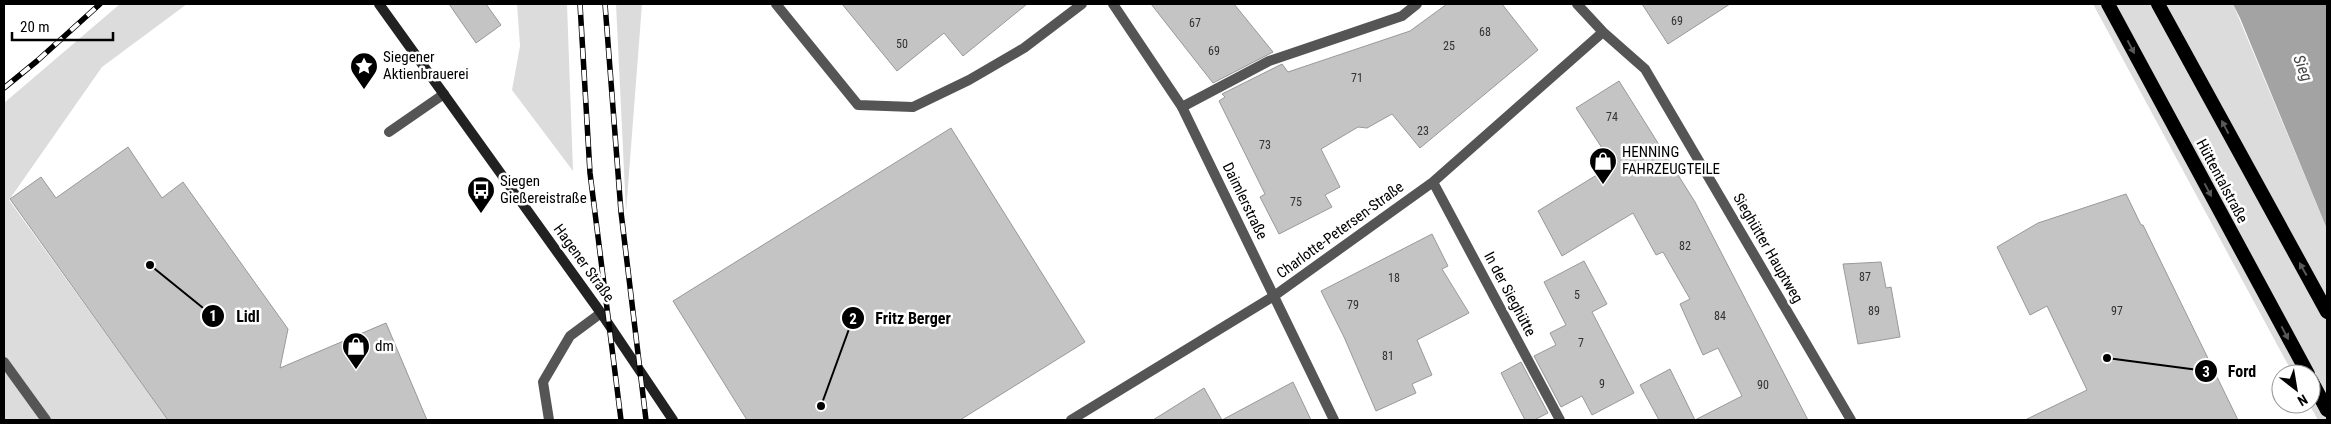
<svg xmlns="http://www.w3.org/2000/svg" width="2331" height="424" viewBox="0 0 2331 424" font-family="'Roboto Condensed',sans-serif">
<style>
.green{fill:#dcdcdc}
.water{fill:#a3a3a3}
.building{fill:#c4c4c4;stroke:#999}
.lines{fill:none;stroke-linecap:round;stroke-linejoin:round}
.trunk-casing{stroke:#dbdbdb;stroke-width:16}
.service{stroke:#555;stroke-width:10}
.minor{stroke:#555;stroke-width:10}
.tertiary{stroke:#555;stroke-width:10}
.secondary{stroke:#222;stroke-width:10}
.trunk{stroke:#000;stroke-width:14}
.rail-casing{stroke:#000;stroke-width:5.5}
.rail{stroke:#fff;stroke-width:4;stroke-dasharray:11;stroke-linecap:butt}
.oneway{fill:#595959}
.labels{text-anchor:middle;dominant-baseline:central;stroke-width:5;stroke-linejoin:round;paint-order:stroke}
.number-label{font-size:12px;fill:#313131}
.poi-label{font-size:15px;fill:#000;stroke:#fff;text-anchor:start}
.street-label{font-size:15px;fill:#000;stroke:#fff}
.water-label{font-size:16px;font-style:italic;fill:#444;stroke:#fff}
.leader{fill:none;stroke:#000;stroke-width:2}
.callout-dot{fill:#000;stroke:#fff;stroke-width:2}
.mark-label{font-size:15px;text-anchor:middle;font-weight:bold;fill:#fff}
.callout-label{font-size:16px;text-anchor:middle;font-weight:bold;fill:#000;stroke:#fff;stroke-width:5;stroke-linejoin:round;paint-order:stroke}
</style>
<rect width="100%" height="100%" fill="#fff"/>
<path class="green" d="M120 4H187L102 67 9 200 168 420H4V103Z
M517 4H567L573 171 512 90 520 46Z
M616 4H642L626 212Z
M2093 4H2233L2327 229V420H2318L2309 404H2311V374H2293Z"/>
<path class="water" d="M2233 4H2327V229L2240 18Z"/>
<path class="building" d="M449 4H486L501 25 476 43Z
M842 4H1027L963 56 944 33 897 71Z
M1151 4H1234L1273 52 1213 83Z
M1447 4H1502L1538 50 1420 148 1392 114 1367 128 1358 127 1321 149 1340 187 1325 195 1332 207 1279 234 1260 197 1265 194 1219 101 1225 97 1222 94 1282 64 1288 72 1410 31Z
M1642 4H1730L1668 44Z
M1619 81 1695 202 1808 420H1695L1742 396 1718 348 1703 355 1680 304 1690 299 1663 252 1656 255 1633 213 1562 256 1538 211 1613 165 1576 108Z
M951 128 1085 342 960 420H747L673 301Z
M128 147 162 198 183 182 288 329 280 368 386 323 427 420H168L10 199 41 177 56 198Z
M2126 194 2141 225H2143L2238 420H2025L2087 390 2047 306 2030 315 1997 247 2038 223Z
M1432 234 1448 266 1442 269 1469 313 1417 340 1432 375 1412 384 1416 393 1376 411 1344 337 1321 291Z
M1584 261 1607 304 1592 312 1634 393 1592 415 1582 396 1561 407 1534 356 1556 345 1550 333 1566 325 1544 282Z
M1881 262 1886 288 1891 287 1900 337 1858 344 1843 264Z
M1521 362 1548 413 1534 420H1525L1501 373Z
M1670 369 1695 420H1659L1640 385Z
M1293 382 1311 420H1222Z
M1204 388 1222 420H1153Z"/>
<g class="lines">
<g class="trunk-casing">
<path id="trunk" d="M2108 4 2308 374
M2158 4 2327 312
M2311 380 2327 410"/>
</g>
<path class="service" d="M776 4 858 105 913 107 969 80 1024 48 1082 4
M1182 107 1269 61 1402 16 1417 4
M389 132 444 94"/>
<path class="minor" d="M1113 4 1182 107 1334 420
M1577 4 1603 32 1645 69 1851 420
M1433 182 1560 420
M549 420 543 382 570 336 601 313
M1071 420 1274 296 1433 182 1603 32"/>
<path class="tertiary" d="M4 362 46 420"/>
<path class="secondary" d="M379 4 601 313 673 420"/>
<use href="#trunk" class="trunk"/>
<g class="rail-casing">
<path id="rail" d="M580 4 590 173 621 420
M605 4 621 212 646 420
M4 88 37 61 100 4"/>
</g>
<use href="#rail" class="rail"/>
</g>
<defs><path id="oneway-solid" d="M-6-.8H1V-3.2L6.5 0L1 3.2V.8H-6Z" transform="scale(1.25)"/></defs>
<g class="oneway">
<use href="#oneway-solid" transform="translate(2131 47) rotate(62)"/>
<use href="#oneway-solid" transform="translate(2225 127) rotate(-118)"/>
<use href="#oneway-solid" transform="translate(2208 190) rotate(62)"/>
<use href="#oneway-solid" transform="translate(2303 269) rotate(-119)"/>
<use href="#oneway-solid" transform="translate(2285 333) rotate(62)"/>
</g>
<defs>
<g id="sight-pin" transform="scale(1.4375)"><path d="M0 17L-7.5 6A9.5 9.5 0 1 1 7.5 6Z" fill="#000" stroke="#fff"/><path d="M0-6L1.8-2.2L6-1.7L2.9 1.2L3.7 5.4L0 3.3L-3.7 5.4L-2.9 1.2L-6-1.7L-1.8-2.2Z" fill="#fff"/></g>
<g id="shop-pin" transform="scale(1.4375)"><path d="M0 17L-7.5 6A9.5 9.5 0 1 1 7.5 6Z" fill="#000" stroke="#fff"/><path d="M-5-2.5h2.3a2.7 3.5 0 0 1 5.4 0H5L5.5 6h-11ZM-1.5-2.5h3a1.5 2.3 0 0 0-3 0Z" fill="#fff"/></g>
<g id="bus-pin" transform="scale(1.4375)"><path d="M0 17L-7.5 6A9.5 9.5 0 1 1 7.5 6Z" fill="#000" stroke="#fff"/><path d="M-5-6H5V4H4V6H2V4H-2V6H-4V4H-5ZM-3.5-4V0h7V-4ZM-3.5 1.2v1.5H-2V1.2ZM2 1.2v1.5H3.5V1.2Z" fill="#fff"/></g>
</defs>
<g fill-rule="evenodd">
<use href="#sight-pin" x="364" y="66"/>
<use href="#shop-pin" x="1603" y="161"/>
<use href="#bus-pin" x="481" y="190"/>
<use href="#shop-pin" x="356" y="346"/>
</g>
<g class="labels">
<g class="number-label">
<text x="1677" y="21">69</text>
<text x="1195" y="23">67</text>
<text x="1485" y="32">68</text>
<text x="902" y="44">50</text>
<text x="1449" y="46">25</text>
<text x="1214" y="51">69</text>
<text x="1357" y="78">71</text>
<text x="1612" y="117">74</text>
<text x="1423" y="131">23</text>
<text x="1265" y="145">73</text>
<text x="1296" y="202">75</text>
<text x="1685" y="246">82</text>
<text x="1865" y="277">87</text>
<text x="1394" y="278">18</text>
<text x="1577" y="295">5</text>
<text x="1353" y="305">79</text>
<text x="1874" y="311">89</text>
<text x="2117" y="311">97</text>
<text x="1720" y="316">84</text>
<text x="1581" y="343">7</text>
<text x="1388" y="356">81</text>
<text x="1602" y="384">9</text>
<text x="1763" y="385">90</text>
</g>
<g class="poi-label">
<text x="383" y="57">Siegener<tspan x="383" dy="17">Aktienbrauerei</tspan></text>
<text x="1622" y="152">HENNING<tspan x="1622" dy="17">FAHRZEUGTEILE</tspan></text>
<text x="500" y="181">Siegen<tspan x="500" dy="17">Gießereistraße</tspan></text>
<text x="375" y="346">dm</text>
</g>
<g class="street-label">
<text transform="translate(2222 181) rotate(62)">Hüttentalstraße</text>
<text transform="translate(1245 201) rotate(64)">Daimlerstraße</text>
<text transform="translate(1340 230) rotate(-36)">Charlotte-Petersen-Straße</text>
<text transform="translate(1768 248) rotate(60)">Sieghütter Hauptweg</text>
<text transform="translate(584 263) rotate(54)">Hagener Straße</text>
<text transform="translate(1510 294) rotate(62)">In der Sieghütte</text>
</g>
<g class="water-label">
<text transform="translate(2303 68) rotate(69)">Sieg</text>
</g>
</g>
<path class="leader" d="M150 265L213 316M821 406L853 318M2107 358L2206 371"/>
<g class="callout-dot">
<circle cx="150" cy="265" r="5"/>
<circle cx="821" cy="406" r="5"/>
<circle cx="2107" cy="358" r="5"/>
<circle cx="213" cy="316" r="12"/>
<circle cx="853" cy="318" r="12"/>
<circle cx="2206" cy="371" r="12"/>
</g>
<g class="mark-label">
<text x="213" y="321">1</text>
<text x="853" y="324">2</text>
<text x="2206" y="377">3</text>
</g>
<g class="callout-label">
<text x="248" y="322">Lidl</text>
<text x="913" y="324">Fritz Berger</text>
<text x="2242" y="377">Ford</text>
</g>
<rect width="2331" height="424" fill="none" stroke="#000000" stroke-width="10"/>
<g transform="translate(2296 389) rotate(149)"><circle r="24" fill="#ffffff" stroke="#999999"/>
<path d="M0-4L9 19L0 12L-9 19Z" fill="#000000"/>
<text y="-8" font-size="14" font-weight="bold" text-anchor="middle" fill="#000000">N</text>
</g>
<path d="M12 32v8h101v-8" fill="none" stroke="#000000" stroke-width="2.5"/>
<text x="20" y="32" font-size="15" fill="#000000" stroke="#ffffff" stroke-width="4" paint-order="stroke">20 m</text>
</svg>
